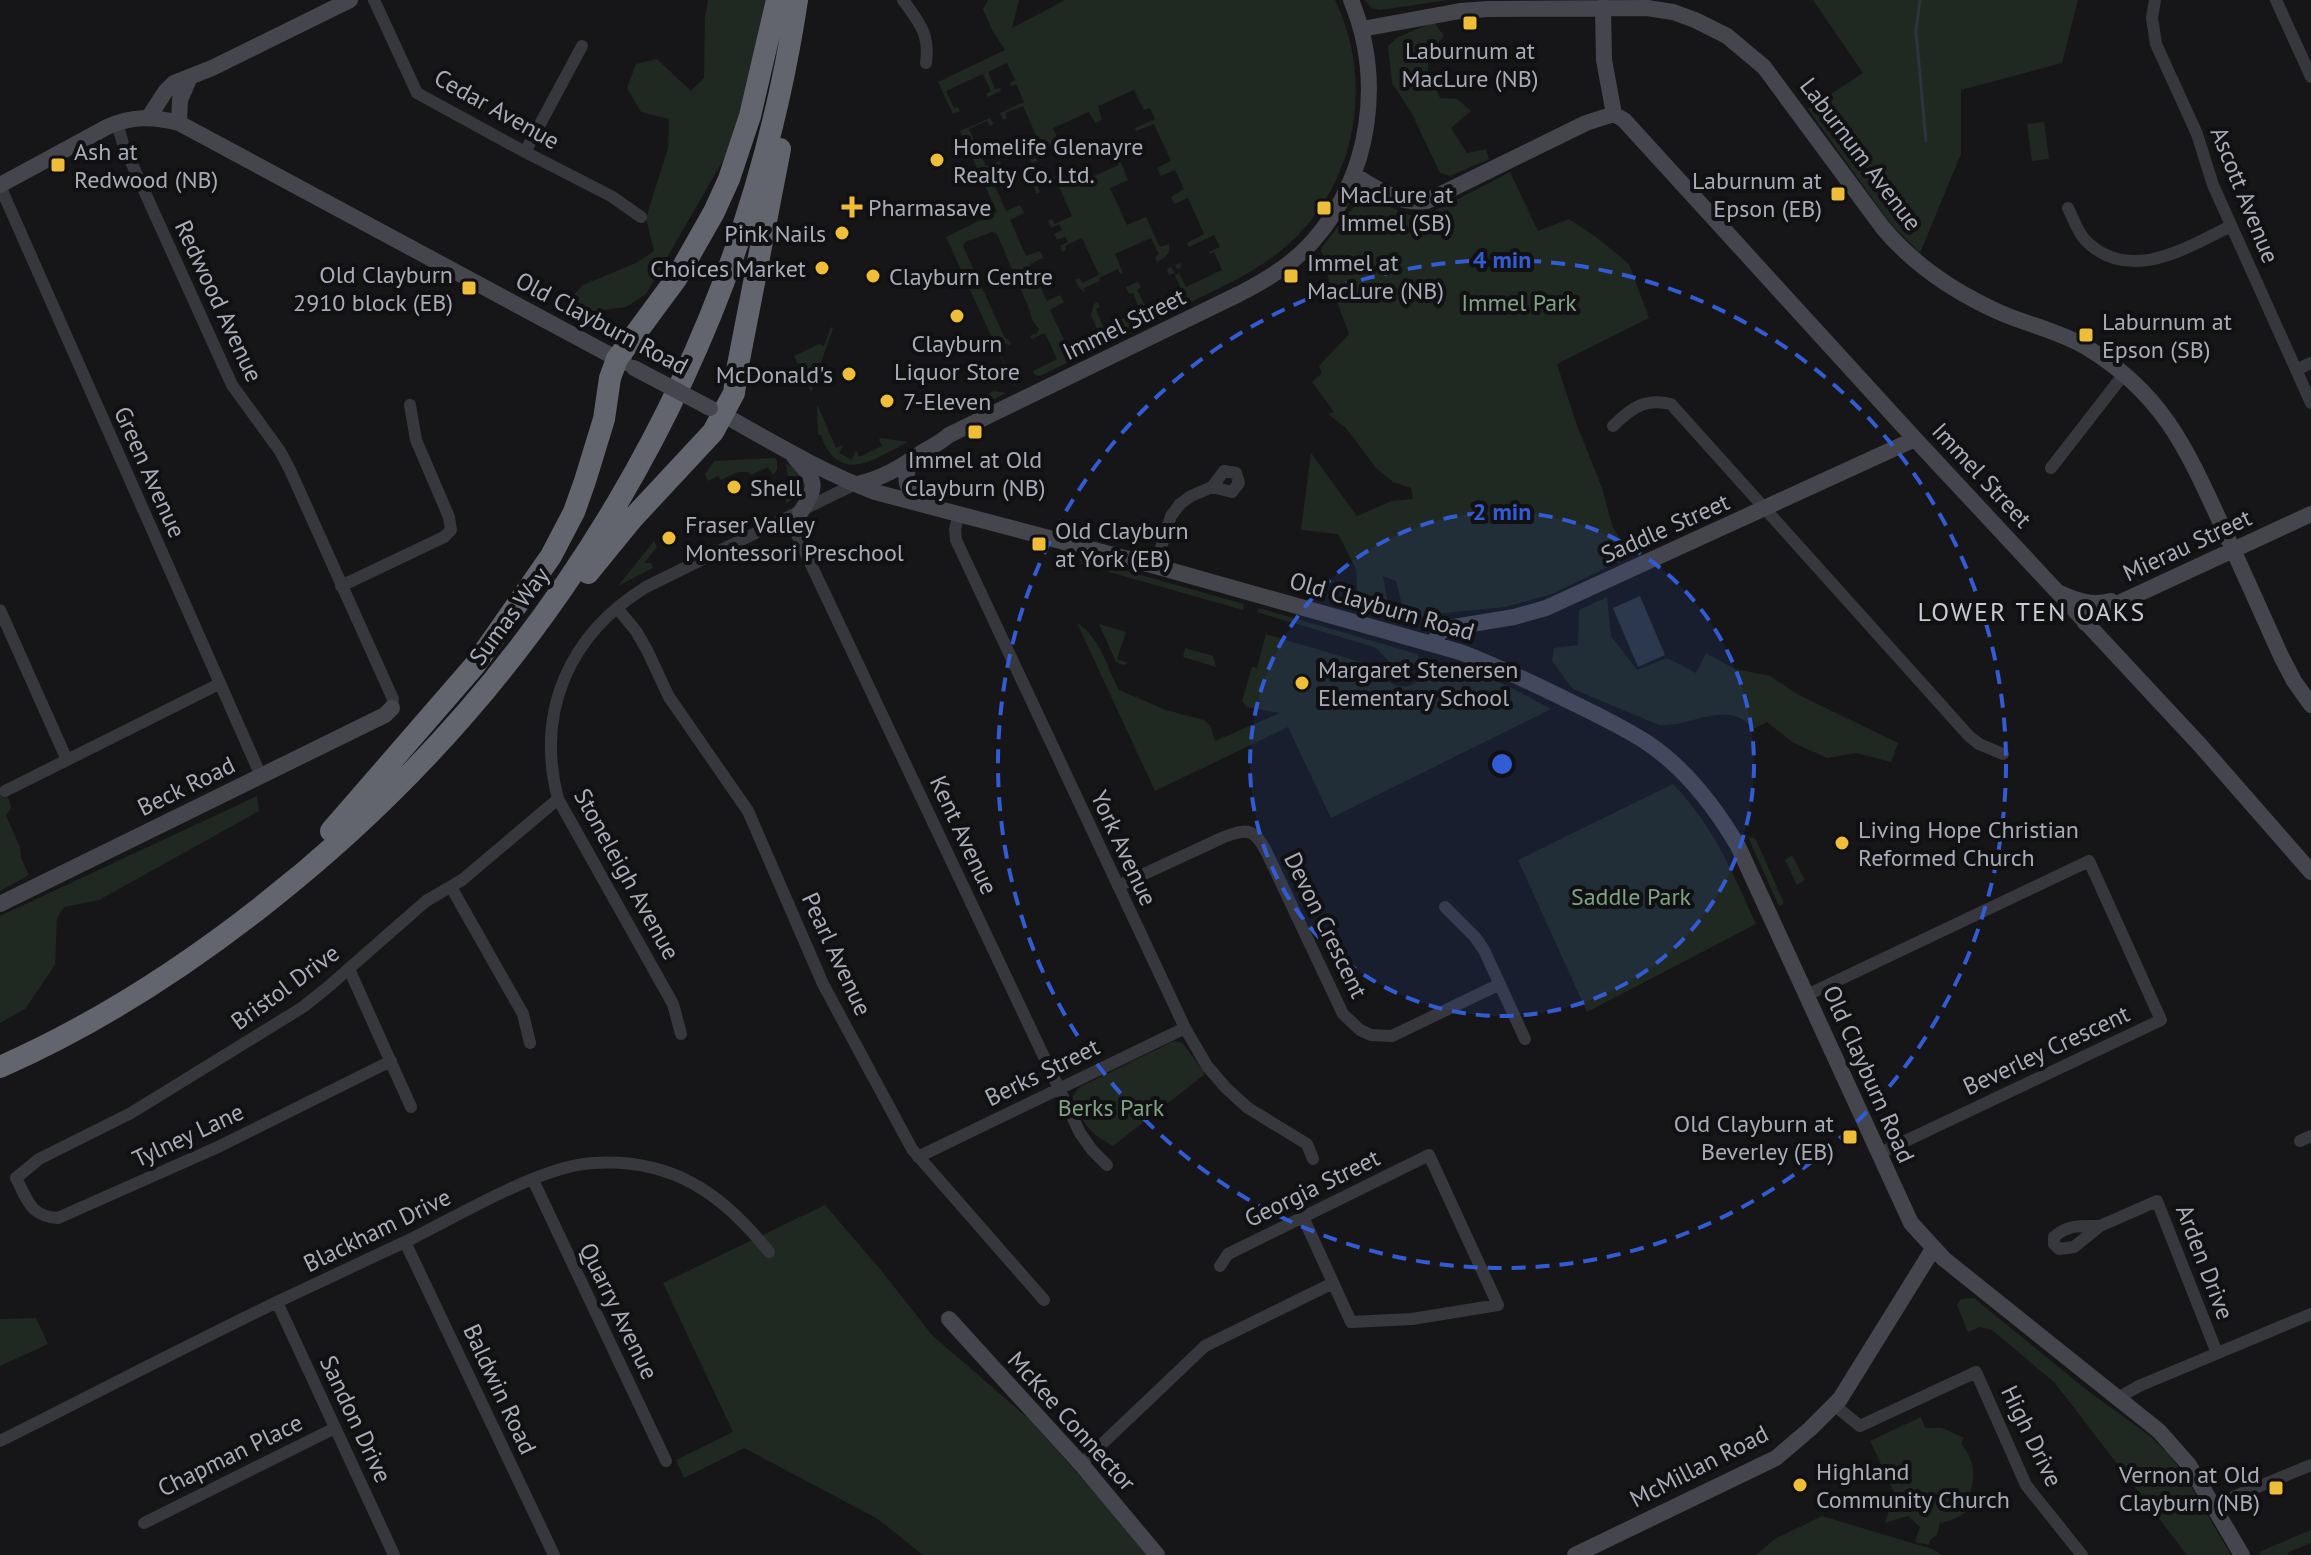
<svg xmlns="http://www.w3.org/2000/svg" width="2311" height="1555" viewBox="0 0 2311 1555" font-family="'PT Sans',sans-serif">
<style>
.green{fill:#202822}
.water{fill:#2c343c}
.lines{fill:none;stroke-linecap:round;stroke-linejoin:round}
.stream{stroke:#2c343c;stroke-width:3}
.street{stroke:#37383d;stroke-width:12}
.secondary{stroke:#45464d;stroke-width:16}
.highway{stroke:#63656e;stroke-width:22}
.secondary-bridge{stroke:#45464d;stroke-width:16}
.ring{fill:none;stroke:#325cd3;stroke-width:4;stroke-dasharray:14 10}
.poi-dot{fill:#efbd37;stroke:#111113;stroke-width:3}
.labels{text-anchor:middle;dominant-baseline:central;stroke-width:8;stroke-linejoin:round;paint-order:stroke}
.poi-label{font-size:24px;fill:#a8acb8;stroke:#111113;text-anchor:start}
.street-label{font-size:24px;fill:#a8acb8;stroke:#111113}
.park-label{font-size:24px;fill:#80a284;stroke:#111113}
.neighbourhood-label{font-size:26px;letter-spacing:2px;fill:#c9cbd4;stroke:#111113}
.centre{fill:#325cd3;stroke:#111113;stroke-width:4}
.ring-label{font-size:24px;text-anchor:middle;font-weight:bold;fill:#325cd3;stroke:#111113;stroke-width:8;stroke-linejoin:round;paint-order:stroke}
</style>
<rect width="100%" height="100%" fill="#161618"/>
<path class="green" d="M708 0H767L740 131 646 294 626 307 578 313 564 305 583 285 636 263 654 251 646 218 668 148 669 119 641 112 627 88 636 64 657 59 691 91 704 78 705 17Z
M988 0H1019L1012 28 1065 0H1335C1377 86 1354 194 1278 253 1249 276 1215 290 1182 306 1158 318 1131 335 1106 343L1102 341 1091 315 1094 304 1097 302 1100 307 1096 309 1103 327 1140 311 1133 293 1129 294 1126 287 1138 282 1141 287 1137 290 1146 308 1182 291 1174 273 1169 275 1167 269 1171 267 1176 275 1179 273 1175 265 1180 263 1182 267 1177 269 1186 287 1222 270 1214 252 1210 254 1209 252 1220 247 1214 235 1189 247 1187 243 1204 234 1188 198 1174 204 1171 197 1184 189 1175 170 1161 176 1157 168 1171 161 1154 124 1136 131 1135 128 1155 119 1150 108 1144 110 1134 90 1098 106 1102 120 1095 123 1089 112 1053 128 1059 142 1045 148 1043 145 1035 149 1037 152 1034 154 1038 161 1032 163 1025 149 1040 144 1023 106 1005 113 1007 118 1003 120 1000 113 1024 102 1016 84 1011 86 1010 83 1015 80 1007 63 988 72 995 89 1000 88 1001 91 988 97 986 94 991 91 983 74 946 91 954 108 958 107 960 111 953 114 938 82 1005 50 992 30 983 9Z
M1365 0H1448L1380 10 1371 8Z
M1813 0H2078L2062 63 1961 90V154L1920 253 1890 223 1808 109 1863 73Z
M1434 22 1444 36 1428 53V70L1440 98 1457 99 1471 111 1451 128 1467 153 1486 149 1489 159 1450 176 1440 173 1411 112 1392 83 1388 46 1398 37Z
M990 118 994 124 990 126 987 121 969 129 986 166 1000 161 1003 168 990 174 1006 211 1020 205 1024 213 1010 220 1026 256 1040 251 1043 258 1030 264 1047 301 1060 295 1064 302 1050 310 1067 346 1080 341 1084 349 1092 346 1093 350 1040 376 1035 375 1033 371 1057 359 1045 333 1032 339 1030 336 1037 333 1039 329 1032 320 1030 311 997 234 992 232 965 242 963 246 966 253 1005 338 1009 340 1011 344 1008 345 1006 343 997 348 1016 385 1013 384 1009 375 946 237 997 212 960 131Z
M2044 122 2049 159 2032 161 2027 124Z
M1110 139 1120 140 1125 147 1116 151 1128 180 1110 188 1127 225 1146 217 1160 247 1169 244C1171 254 1165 258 1157 262L1155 257 1159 254 1151 238 1115 254 1123 273 1120 274 1118 269 1099 278 1100 281 1084 288 1085 293 1079 288 1075 280 1079 278 1082 283 1099 275 1082 238 1065 246 1066 250 1062 252 1060 246 1068 242 1065 237 1057 240 1054 234 1062 230 1059 224 1051 228 1048 221 1052 219 1055 224 1072 216 1056 180 1038 187 1040 192 1036 194 1032 180 1039 173 1044 181 1075 167 1082 181 1119 165 1112 147 1107 149 1104 142Z
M1510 172 1538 231 1569 219 1595 236 1629 264 1649 318 1557 364 1575 420 1602 488 1612 525 1629 557 1552 594 1506 607 1434 614 1406 620 1396 581 1383 576 1390 616 1358 605 1356 569 1338 534 1301 530 1311 453 1357 516 1392 501 1413 499 1411 488 1393 482 1376 468 1346 428 1328 414 1334 412 1312 382 1322 373 1319 366 1349 334 1326 272 1330 269 1321 251 1322 247 1359 200 1372 198 1403 213 1421 218Z
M831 327 833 328 811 392 794 356 819 344 824 346Z
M994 391 1006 393 971 411 967 403Z
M817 404 836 448 843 445 839 453 852 460 856 450 859 457 882 446 879 439 881 438 908 442C875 458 839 487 821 435H818Z
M774 458 777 460V470L773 475 768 467 751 475 748 472H738L721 480 718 476 708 481 705 474 714 461Z
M786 464C810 476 810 492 786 503L784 495 788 498 799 490 788 477Z
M654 541 657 547 644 563H651L653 568 618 586Z
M1080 558 1244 604 1243 610 1081 564Z
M1607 597 1611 636 1637 670 1667 658 1696 673 1706 653 1735 669 1770 676 1797 694 1898 743 1891 762 1856 753 1827 758 1792 742 1767 722 1753 729C1729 697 1689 728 1659 725L1573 689 1552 661 1554 648 1578 645 1579 610Z
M1259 608 1417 654 1419 657 1410 672C1393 675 1388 656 1374 647L1257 612Z
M1077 623C1101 638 1106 666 1119 690L1166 710 1204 720 1210 725 1215 741 1280 713 1247 707 1242 701 1252 667 1257 668 1266 634 1367 664 1371 663C1378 668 1382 677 1389 682 1408 694 1425 680 1431 663 1473 665 1514 689 1551 709L1331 818 1288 727 1155 791Z
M1099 624 1126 632 1117 659 1128 663 1123 665 1116 662Z
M1185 648 1213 656 1216 667 1183 657Z
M1673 784C1714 827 1732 871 1756 924L1587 1012 1518 860Z
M0 790 9 799 11 808 6 816 20 847 21 858 29 875 0 891Z
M257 796 259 811 99 900 64 907 57 918 55 965 25 1009 0 1023V916Z
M1748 837 1755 838 1784 903 1779 906Z
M1792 855 1805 880 1797 885 1785 860Z
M1174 1041 1182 1043 1185 1046 1205 1074 1113 1146C1087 1131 1086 1127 1073 1100V1096L1078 1088Z
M825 1205 880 1269 932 1335 1030 1420 1150 1555H923L878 1519 744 1448 684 1478 676 1460 733 1432 663 1283Z
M1974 1298 2088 1391 2150 1436 2170 1456 2183 1473 2231 1555H2187L2055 1383 1992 1330 1980 1327 1968 1332 1957 1305 1961 1299Z
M36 1318 48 1344 0 1366V1319Z
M1921 1417 1925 1428H1942L1964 1438 1961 1444C1975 1460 1976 1476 1969 1496L1974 1501C1968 1514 1954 1520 1940 1523L1937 1535 1930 1540 1929 1545 1915 1542 1920 1527 1908 1516 1885 1523 1895 1494 1870 1441Z
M1822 1516 1932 1549 1942 1555H1756L1775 1539Z
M2311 1530V1543L2289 1552 2288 1555H2261L2259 1552Z"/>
<path class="water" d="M1640 596 1665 655 1638 667 1613 608Z"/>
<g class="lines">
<path class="stream" d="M1920 0 1916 31 1926 141"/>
<path class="street" d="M374 0 417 93 525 152 611 196 641 217
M903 0C919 23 930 33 926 63
M2155 0 2152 18 2156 44 2197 134 2213 185 2311 403
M2276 0 2311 77
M117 123 123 144 232 385 280 451 290 470 393 699 392 708
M525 152 582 46
M0 186 261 776
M2068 208C2073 218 2078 233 2086 241 2130 284 2186 248 2231 226
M2296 370 2311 363
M1613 426C1631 408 1645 398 1671 404L1969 736 1979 744 2003 754
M2051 468 2124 374
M959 514 955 529 956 540 1185 1028 1207 1066 1226 1088 1248 1108 1307 1144 1313 1159
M789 518 1080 1133 1092 1150 1107 1165
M1155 566 1171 516 1180 504 1191 496 1212 487 1232 492 1239 483 1236 473 1224 471 1212 487
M341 586 444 537 451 530 449 517 416 440 410 405
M617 608 636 631 647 650 669 697 748 811 823 984 912 1149 1044 1300
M0 610 67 760
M5 791 219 684
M1118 886 1224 837C1249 827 1255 830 1267 853L1343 1014 1360 1030 1371 1035 1392 1036 1500 984
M451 887 523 1014 530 1043
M1445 907 1475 937 1484 950 1525 1039
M349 969 411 1107
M1807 995 2089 861 2161 1020 1878 1154
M681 1034 673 1004 558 799C535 710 570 634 646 587L855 484
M391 1061 218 1147 58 1218C30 1216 28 1201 16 1178L39 1159 131 1113 303 1007 328 987 426 901 462 880 558 799
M2300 1141 2311 1136
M918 1157 1185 1028
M533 1180 666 1461
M2100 1226C2082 1226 2068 1224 2054 1237V1244L2059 1249 2074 1247 2100 1226 2157 1201 2217 1353
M405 1242 554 1555
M1220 1266 1228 1254C1295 1221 1362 1188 1429 1155L1498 1305 1412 1319 1351 1322 1303 1217
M277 1302 394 1555
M2118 1398 2139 1386 2311 1314
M1834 1405 1860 1426 1976 1372 2026 1485 2082 1555
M0 1441C92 1395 184 1347 277 1302 321 1281 365 1261 409 1240 458 1216 540 1166 593 1163 672 1158 722 1193 769 1252
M1081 1464 1205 1346 1333 1283
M2215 1506 2233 1497 2311 1465
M144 1523 335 1428"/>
<path class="secondary" d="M1603 7 1604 60 1614 114
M1362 29 1460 11 1489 9 1647 8 1673 12 1695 20 1727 36 1764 67 1883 228C1914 265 1956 293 2001 313 2029 325 2059 331 2086 347 2164 394 2187 450 2223 528 2243 571 2262 614 2281 656L2294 681 2311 705
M149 117 165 92 174 83 212 68 350 0
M179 123 180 100 189 79
M1354 175C1378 189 1399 205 1427 201L1586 123 1614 114 1624 120 1915 439 2200 745 2311 872
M0 185 107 127C131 116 153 116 179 123L625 363
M715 410C767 439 819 471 875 492L1155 566 1460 652C1495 665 1528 681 1561 697 1591 712 1622 726 1649 744 1687 770 1715 807 1738 846L1911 1223 1944 1259 2159 1431 2189 1465 2242 1555
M795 458C816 481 819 485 800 513
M911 461C901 484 907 490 927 502
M857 484C881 479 901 467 921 453 931 447 940 443 949 435L1239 294C1266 280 1293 264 1313 241 1371 175 1384 80 1351 0
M2060 593C2077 601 2092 606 2111 601
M2085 623 2095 614 2311 514
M1433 643 1442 630 1448 628 1514 617 1546 608 1915 439
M0 904 385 715 392 708
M949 1319 1081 1464 1157 1555
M1575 1555 1776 1458 1810 1429 1840 1399 1933 1249"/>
<path class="highway" d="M588 573 632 519 713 432 734 393 738 365 780 149
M331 831 475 665 551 556 574 512 585 481 604 419 610 378 617 359 676 279 714 212 729 179 750 116 777 0
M0 1067C95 1025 185 967 266 903 550 680 743 358 797 0"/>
<path class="secondary-bridge" d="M634 368 710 408"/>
</g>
<circle cx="1502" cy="764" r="252" fill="#325cd3" fill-opacity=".12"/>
<g class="ring">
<circle cx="1502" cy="764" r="252"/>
<circle cx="1502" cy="764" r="504"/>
</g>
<g class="poi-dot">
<rect x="1462" y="15" width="16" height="16" rx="4"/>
<circle cx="937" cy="160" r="8"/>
<rect x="50" y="157" width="16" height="16" rx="4"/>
<rect x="1830" y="186" width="16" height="16" rx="4"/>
<path d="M848 195h8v8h8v8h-8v8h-8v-8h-8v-8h8z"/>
<rect x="1316" y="200" width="16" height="16" rx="4"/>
<circle cx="842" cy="233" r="8"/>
<circle cx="822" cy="268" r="8"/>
<circle cx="873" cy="276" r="8"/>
<rect x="1283" y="268" width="16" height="16" rx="4"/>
<rect x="461" y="280" width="16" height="16" rx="4"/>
<circle cx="957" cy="316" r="8"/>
<rect x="2078" y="327" width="16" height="16" rx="4"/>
<circle cx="849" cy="374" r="8"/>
<circle cx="887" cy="401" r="8"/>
<rect x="967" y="424" width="16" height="16" rx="4"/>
<circle cx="734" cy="487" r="8"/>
<circle cx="669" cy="538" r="8"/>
<rect x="1031" y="536" width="16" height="16" rx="4"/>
<circle cx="1302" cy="683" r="8"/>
<circle cx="1842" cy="843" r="8"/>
<rect x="1842" y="1129" width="16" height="16" rx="4"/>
<circle cx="1800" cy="1485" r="8"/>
<rect x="2268" y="1480" width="16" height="16" rx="4"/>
</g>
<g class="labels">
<g class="poi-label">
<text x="1470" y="50" text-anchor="middle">Laburnum at<tspan x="1470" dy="28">MacLure (NB)</tspan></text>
<text x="953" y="146">Homelife Glenayre<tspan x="953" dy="28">Realty Co. Ltd.</tspan></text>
<text x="74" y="151">Ash at<tspan x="74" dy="28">Redwood (NB)</tspan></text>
<text x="1822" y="180" text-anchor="end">Laburnum at<tspan x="1822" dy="28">Epson (EB)</tspan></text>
<text x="1340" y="194">MacLure at<tspan x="1340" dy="28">Immel (SB)</tspan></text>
<text x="868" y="207">Pharmasave</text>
<text x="826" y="233" text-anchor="end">Pink Nails</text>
<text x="1307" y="262">Immel at<tspan x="1307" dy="28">MacLure (NB)</tspan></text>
<text x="806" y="268" text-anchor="end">Choices Market</text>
<text x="453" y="274" text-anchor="end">Old Clayburn<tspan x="453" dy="28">2910 block (EB)</tspan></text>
<text x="889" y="276">Clayburn Centre</text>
<text x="2102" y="321">Laburnum at<tspan x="2102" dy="28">Epson (SB)</tspan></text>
<text x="957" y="343" text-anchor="middle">Clayburn<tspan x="957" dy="28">Liquor Store</tspan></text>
<text x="833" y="374" text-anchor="end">McDonald's</text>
<text x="903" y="401">7-Eleven</text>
<text x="975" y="459" text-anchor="middle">Immel at Old<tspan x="975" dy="28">Clayburn (NB)</tspan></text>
<text x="750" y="487">Shell</text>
<text x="685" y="524">Fraser Valley<tspan x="685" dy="28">Montessori Preschool</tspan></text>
<text x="1055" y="530">Old Clayburn<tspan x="1055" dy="28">at York (EB)</tspan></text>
<text x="1318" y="669">Margaret Stenersen<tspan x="1318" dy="28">Elementary School</tspan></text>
<text x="1858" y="829">Living Hope Christian<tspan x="1858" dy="28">Reformed Church</tspan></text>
<text x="1834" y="1123" text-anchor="end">Old Clayburn at<tspan x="1834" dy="28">Beverley (EB)</tspan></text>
<text x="1816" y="1471">Highland<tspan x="1816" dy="28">Community Church</tspan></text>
<text x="2260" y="1474" text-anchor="end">Vernon at Old<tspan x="2260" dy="28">Clayburn (NB)</tspan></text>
</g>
<g class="street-label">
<text transform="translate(497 109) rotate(29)">Cedar Avenue</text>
<text transform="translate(1861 154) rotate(53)">Laburnum Avenue</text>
<text transform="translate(2245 195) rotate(68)">Ascott Avenue</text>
<text transform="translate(219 301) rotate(65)">Redwood Avenue</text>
<text transform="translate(602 323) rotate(28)">Old Clayburn Road</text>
<text transform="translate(1124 324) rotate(-26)">Immel Street</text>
<text transform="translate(150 472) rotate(66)">Green Avenue</text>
<text transform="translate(1982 475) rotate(47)">Immel Street</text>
<text transform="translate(1665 528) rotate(-24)">Saddle Street</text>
<text transform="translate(2187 545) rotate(-25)">Mierau Street</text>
<text transform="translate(1382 606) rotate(16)">Old Clayburn Road</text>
<text transform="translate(509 616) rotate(-53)">Sumas Way</text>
<text transform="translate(186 786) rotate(-26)">Beck Road</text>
<text transform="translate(964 835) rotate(65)">Kent Avenue</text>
<text transform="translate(1124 848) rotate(65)">York Avenue</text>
<text transform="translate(627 874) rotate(61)">Stoneleigh Avenue</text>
<text transform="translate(1326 925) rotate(64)">Devon Crescent</text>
<text transform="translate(837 954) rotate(65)">Pearl Avenue</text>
<text transform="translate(285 987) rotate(-36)">Bristol Drive</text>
<text transform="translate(2046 1050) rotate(-25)">Beverley Crescent</text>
<text transform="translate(1042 1072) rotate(-26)">Berks Street</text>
<text transform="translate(1869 1074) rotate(66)">Old Clayburn Road</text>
<text transform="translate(188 1135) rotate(-25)">Tylney Lane</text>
<text transform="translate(1312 1188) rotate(-26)">Georgia Street</text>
<text transform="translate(377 1230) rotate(-26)">Blackham Drive</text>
<text transform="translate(2205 1262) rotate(69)">Arden Drive</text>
<text transform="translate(619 1311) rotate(64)">Quarry Avenue</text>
<text transform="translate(500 1389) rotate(65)">Baldwin Road</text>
<text transform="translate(356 1419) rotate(65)">Sandon Drive</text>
<text transform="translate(1072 1421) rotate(48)">McKee Connector</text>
<text transform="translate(2032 1436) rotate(64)">High Drive</text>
<text transform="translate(230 1455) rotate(-26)">Chapman Place</text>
<text transform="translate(1699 1466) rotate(-27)">McMillan Road</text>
</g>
<g class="park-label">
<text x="1519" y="302">Immel Park</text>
<text x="1631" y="896">Saddle Park</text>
<text x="1111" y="1107">Berks Park</text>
</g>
<g class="neighbourhood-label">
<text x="2032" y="611">LOWER TEN OAKS</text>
</g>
</g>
<circle cx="1502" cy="764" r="12" class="centre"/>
<g class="ring-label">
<text x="1502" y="268">4 min</text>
<text x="1502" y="520">2 min</text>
</g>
</svg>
